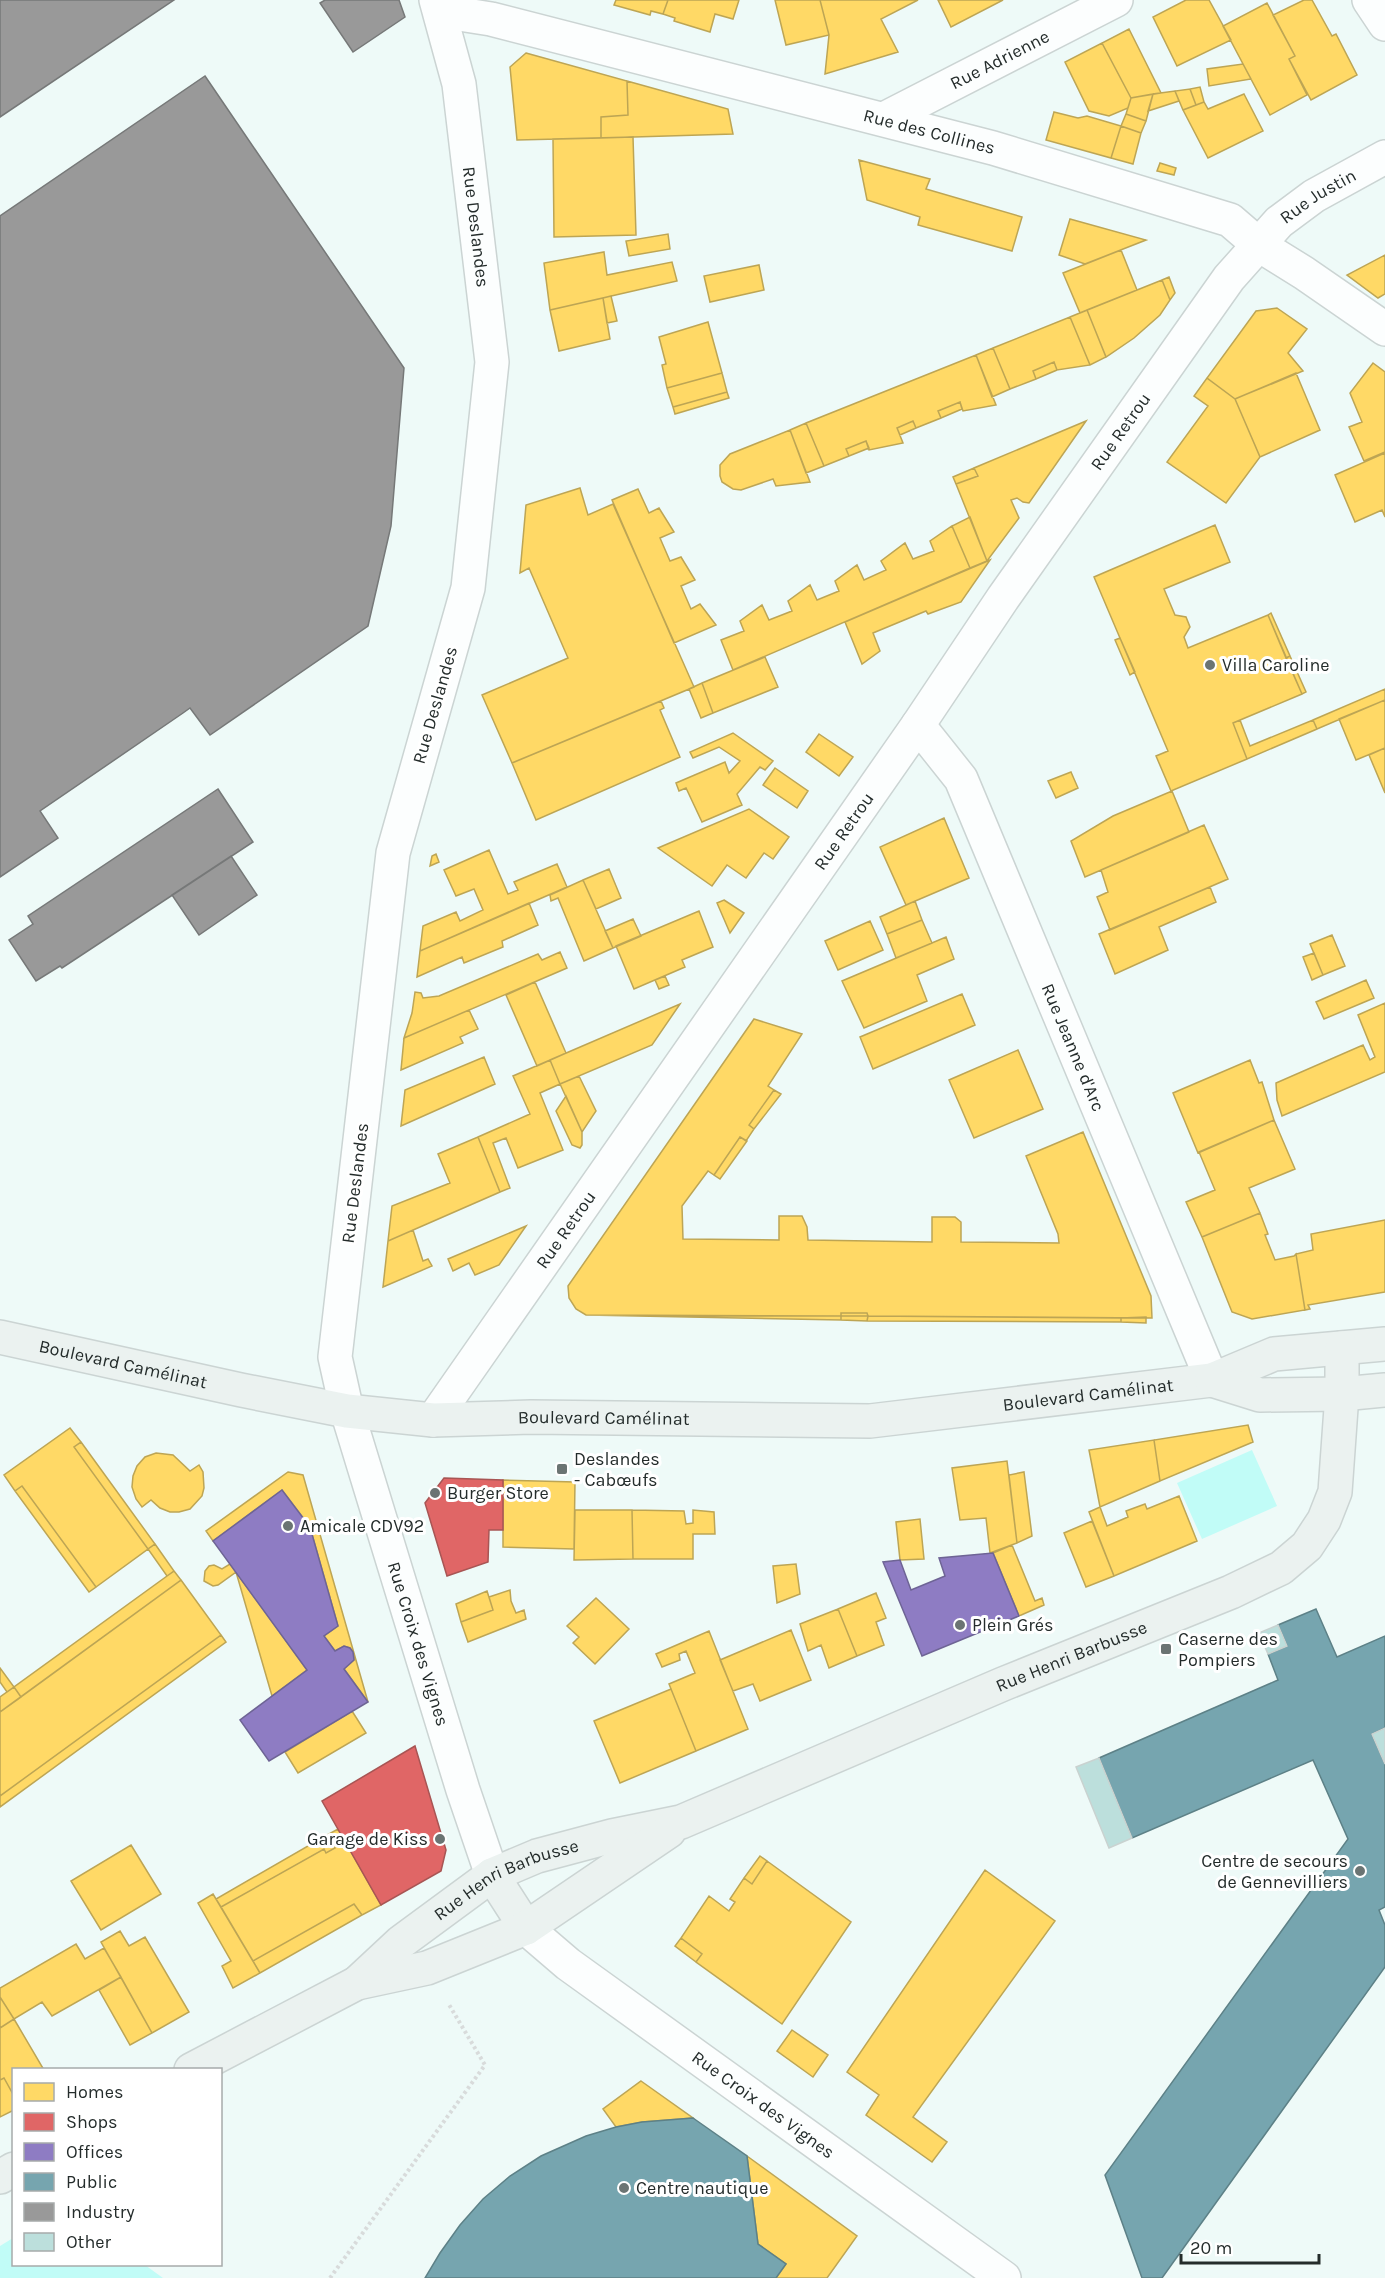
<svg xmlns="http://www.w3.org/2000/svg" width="1385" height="2278" viewBox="0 0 1385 2278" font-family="Karla,sans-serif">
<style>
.green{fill:#c1fcf7}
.homes{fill:#ffd966;stroke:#bda554;stroke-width:1.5}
.shops{fill:#e06666;stroke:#a85554;stroke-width:1.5}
.offices{fill:#8e7cc3;stroke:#6e6495;stroke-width:1.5}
.public{fill:#76a5af;stroke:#5d8187;stroke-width:1.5}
.industry{fill:#999;stroke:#767878;stroke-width:1.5}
.building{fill:#bcdfdc;stroke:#c9d2d0;stroke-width:1.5}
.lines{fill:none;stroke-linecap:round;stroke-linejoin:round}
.street-casing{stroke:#cbd4d3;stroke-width:36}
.secondary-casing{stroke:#cbd4d3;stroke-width:36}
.path{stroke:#d8dbdb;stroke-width:4;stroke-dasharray:3 3;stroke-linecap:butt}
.street{stroke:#fcfefe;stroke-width:33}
.secondary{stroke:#ebf2f0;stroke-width:33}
.poi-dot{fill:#6b7473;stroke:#fff;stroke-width:2}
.labels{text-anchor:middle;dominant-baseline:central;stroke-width:6;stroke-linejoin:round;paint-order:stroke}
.street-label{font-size:18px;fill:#242c2b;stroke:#fff}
.poi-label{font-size:18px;fill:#242c2b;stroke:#fff;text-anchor:start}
</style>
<rect width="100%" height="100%" fill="#eefaf8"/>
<path class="green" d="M1252 1450 1277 1506 1202 1539 1177 1483Z
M13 2238 14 2264 145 2265 163 2278H0V2246Z"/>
<path class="homes" d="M616 0H668L663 14 651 11 650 15 614 5Z
M668 0H739L733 19 715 14 710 32 674 21 675 18 663 14Z
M775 0H820L829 35 786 45Z
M820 0H918L881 19 898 52 825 74 829 35Z
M938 0H1003L951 27Z
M1186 0H1209L1231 40 1177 66 1153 17Z
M1304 0H1312L1332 36 1336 34 1357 75 1311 100 1289 59 1295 56 1273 15Z
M1267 3 1295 56 1289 59 1307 95 1270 115 1223 26Z
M1129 29 1161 93 1131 98 1102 43Z
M1102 43 1131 98 1128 108 1109 116 1089 111 1065 62Z
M526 53 627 81 628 115 601 117V138L517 140 510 67Z
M1243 64 1251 79 1209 86 1207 69Z
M627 81 728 109 733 134 601 138V117L628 115Z
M1200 87 1204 102 1196 105 1190 89Z
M1190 89 1196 105 1183 110 1175 91Z
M1175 91 1179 101 1148 111 1153 94Z
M1153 94 1146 121 1126 114 1131 98Z
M1244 94 1263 131 1208 158 1183 110 1204 102 1208 109Z
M1054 112 1078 118 1087 116 1121 126 1111 158 1046 140Z
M1126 114 1146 121 1141 133 1121 126Z
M1121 126 1141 133 1133 164 1111 158Z
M633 137 636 235 554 237 553 139Z
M859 160 930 179 926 189 1022 217 1012 251 918 225 920 217 867 200Z
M1160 163 1176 168 1174 175 1157 171Z
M1070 219 1146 240 1085 264 1059 255Z
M668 234 670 249 629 256 626 241Z
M1121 250 1137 290 1080 313 1063 273Z
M604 252 607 275 672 262 677 281 550 310 544 263Z
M1385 255V294L1378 298 1347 275Z
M759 265 764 290 710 302 704 276Z
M1169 277 1175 293 1170 300 1162 280Z
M1162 280 1170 300 1160 315 1134 338 1106 357 1087 310Z
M611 296 617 321 607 323 603 298Z
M603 298 610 339 559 351 550 310Z
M1277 308 1307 329 1288 353 1303 371 1235 399 1207 378 1256 311Z
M1087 310 1106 357 1090 365 1070 317Z
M1070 317 1090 365 1057 370 1054 362 1033 371 1036 379 1010 389 993 348Z
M708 322 722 373 667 388 662 365 666 364 659 337Z
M993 348 1010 389 992 397 976 355Z
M976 355 996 405 963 411 960 402 938 411 941 418 916 428 913 421 897 428 903 443 869 450 866 441 846 449 849 456 824 466 806 423Z
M1054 362 1057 370 1036 379 1033 371Z
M1373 363 1385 372V452L1364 461 1349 427 1362 422 1350 393Z
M722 373 727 392 673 407 667 388Z
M1296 373 1320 430 1260 457 1235 399Z
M1207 378 1235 399 1260 457 1226 503 1167 462 1208 406 1194 396Z
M727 392 729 398 675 414 673 407Z
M960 402 962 409 941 418 938 411Z
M913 421 916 428 900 435 897 428Z
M1086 421 1029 503 1023 502 1017 498 1011 500 1019 518 987 561 956 484 978 476 974 468Z
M806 423 824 466 806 473 790 430Z
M790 430 810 482 776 486 773 479 741 490 733 489 722 482 720 476V465L730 454Z
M866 441 869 448 849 456 846 449Z
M1385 453V517L1382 510 1355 522 1335 475Z
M974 468 978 476 956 484 953 477Z
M580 488 588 515 613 504 694 687 512 763 482 695 568 658 529 568 520 573 526 505Z
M638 489 649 513 659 508 674 532 660 538 670 561 681 557 695 580 681 586 691 609 700 604 716 625 674 643 612 500Z
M970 517 987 561 970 568 952 526Z
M1215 525 1230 562 1164 589 1175 615 1186 617 1190 627 1184 637 1188 648 1268 615 1302 694 1233 723 1247 759 1171 791 1156 756 1168 751 1094 577Z
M952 526 970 568 733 670 721 640 744 631 740 621 762 605 769 620 792 611 788 601 810 585 817 600 839 591 835 581 857 565 864 580 886 570 881 561 905 543 913 559 934 551 930 541Z
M990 560 961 602 928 614 926 611 873 633 880 651 862 664 845 622Z
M1271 613 1290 656 1286 658 1268 615Z
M1120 638 1135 672 1130 675 1115 640Z
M1290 656 1306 692 1302 694 1286 658Z
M765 657 778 687 713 713 702 683Z
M702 683 713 713 701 718 689 689Z
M1385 689V700L1317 729 1313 720Z
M1385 700V748L1356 760 1339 719Z
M661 701 664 708 660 710 680 757 536 820 512 763Z
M1240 720 1250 746 1313 720 1317 729 1247 759 1233 723Z
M733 733 773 761 765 770 760 767 737 794 742 805 702 822 686 788 679 791 676 783 725 762 729 773 740 761 719 747 693 758 690 752Z
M819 734 853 757 839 776 806 752Z
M1385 748V793L1369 755Z
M775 768 808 791 797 808 763 785Z
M1071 772 1078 788 1056 798 1048 781Z
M1172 791 1189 832 1085 877 1071 841 1113 816Z
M749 809 789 837 773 859 764 853 746 878 727 865 712 886 658 848Z
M944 818 969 878 906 905 880 847Z
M1204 825 1228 879 1110 930 1097 897 1108 892 1101 870Z
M489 850 508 894 518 890 514 882 557 864 567 887 420 951 423 926 456 912 460 921 483 910 474 889 456 896 444 870Z
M436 854 439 862 430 866 432 856Z
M609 869 621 898 596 909 583 880Z
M583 880 613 948 584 961 558 898 551 901 550 895Z
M1210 887 1216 902 1159 927 1168 950 1115 974 1099 934Z
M724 900 744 913 730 933 717 903Z
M915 901 922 920 887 934 880 917Z
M529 903 538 925 502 941 503 947 464 963 462 957 417 977 420 951Z
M699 911 713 947 682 960 685 967 634 989 616 946Z
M633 919 641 936 613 948 605 931Z
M922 920 932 943 896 958 887 934Z
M870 921 883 950 838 970 825 941Z
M1332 935 1345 966 1323 975 1310 944Z
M946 937 954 959 917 975 927 1001 864 1028 842 981Z
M560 952 567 968 404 1038 412 1013 415 992 421 993 423 998 439 996 538 954 542 960Z
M1314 953 1323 975 1312 980 1303 957Z
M665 976 669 985 659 989 655 980Z
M1366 980 1374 998 1324 1019 1316 1002Z
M535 982 566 1053 537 1066 506 995Z
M962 994 975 1025 873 1069 860 1037Z
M1385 1003V1072L1282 1116 1277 1100 1276 1083 1363 1045 1370 1060 1375 1057 1358 1015Z
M680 1004 652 1045 560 1084 550 1060Z
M469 1010 478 1029 460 1037 463 1043 401 1070 404 1038Z
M754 1019 802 1034 768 1086 774 1090 749 1125 754 1129 746 1141 740 1137 714 1175 708 1171 682 1206 683 1239 779 1240V1216H802L807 1227 808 1240 932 1242V1217H955L961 1222V1242L1059 1243 1058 1234 1026 1156 1083 1132 1151 1296 1152 1318 868 1316 867 1313H841V1316L586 1315 576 1309 569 1298 568 1286Z
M1018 1050 1043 1109 974 1138 949 1080Z
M484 1057 495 1084 401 1126 405 1090Z
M550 1060 560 1084 540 1093 563 1150 518 1168 506 1138 493 1143 510 1188 500 1192 478 1137 530 1114 513 1076Z
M1250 1060 1259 1083 1262 1082 1274 1120 1198 1153 1173 1093Z
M579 1076 596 1111 582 1132 560 1084Z
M774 1090 781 1094 754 1129 749 1125Z
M566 1096 582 1132V1145L580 1148 572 1145 556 1111Z
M1274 1120 1295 1169 1249 1188 1260 1213 1202 1237 1186 1202 1215 1190 1199 1152Z
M478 1137 500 1192 388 1241 392 1206 450 1183 438 1154Z
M740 1137 747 1141 720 1179 714 1175Z
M1260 1213 1268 1234 1265 1235 1275 1260 1294 1256 1296 1254 1305 1310 1252 1319 1232 1312 1202 1237Z
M1385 1220V1292L1308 1305 1310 1309 1305 1310 1296 1254 1313 1250 1311 1234Z
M526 1226 499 1265 475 1275 469 1263 453 1271 448 1259Z
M413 1230 423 1261 428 1259 432 1266 383 1287 388 1241Z
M841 1313H867L868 1316H841Z
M586 1315 735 1316H841V1320Z
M841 1316H868L867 1321 841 1320Z
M868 1316 1121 1318V1322L867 1321Z
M1146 1317V1323L1121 1322V1318Z
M1248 1425 1253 1442 1160 1481 1154 1440Z
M70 1428 81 1442 74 1447 148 1549 96 1587 22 1486 15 1491 4 1475Z
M1154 1440 1160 1481 1100 1507 1089 1450Z
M81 1442 155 1544 148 1549 74 1447Z
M156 1453 173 1455 190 1471 199 1465 203 1472 204 1488 202 1496 190 1509 179 1512H170L160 1508 151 1500 142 1507 136 1499 132 1487 133 1476 137 1466 145 1457Z
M1007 1461 1017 1543 990 1553 986 1518 960 1520 952 1468Z
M288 1472 303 1475 368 1702 344 1669 354 1660 353 1652 350 1648 344 1646 335 1651 324 1636 338 1626 310 1527 282 1490 213 1541 206 1531Z
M1024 1472 1032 1536 1017 1543 1009 1475Z
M503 1480 575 1482 574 1549 503 1547Z
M22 1486 96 1587 89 1592 15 1491Z
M1179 1496 1197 1541 1114 1576 1089 1512 1100 1507 1107 1526 1128 1517 1126 1511 1145 1504 1147 1509Z
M575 1510H632L633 1559 574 1560Z
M632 1510 684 1511 686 1524 693 1523V1510L714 1512 715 1534H693V1559H633Z
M920 1519 924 1559 900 1560 896 1522Z
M1092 1521 1114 1576 1086 1587 1064 1533Z
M155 1544 174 1571 167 1576 148 1549Z
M1012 1545 1035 1601 1042 1598 1044 1605 1019 1616 993 1553Z
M230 1564 236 1572 218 1585 213 1586 204 1581 205 1571 209 1566 214 1565 222 1569Z
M796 1564 800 1594 777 1603 773 1566Z
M174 1571 181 1580 21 1697 14 1687Z
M236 1572 307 1670 272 1696Z
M181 1580 221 1635 0 1796V1712Z
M510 1590 511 1601 516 1613 524 1610 526 1619 468 1642 461 1622 493 1610 489 1597Z
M487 1591 493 1610 461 1622 456 1604Z
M876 1593 886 1618 876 1622 884 1645 857 1656 838 1609Z
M596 1598 629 1629 595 1664 573 1643 579 1637 567 1626Z
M838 1609 857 1656 829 1668 821 1645 808 1651 800 1624Z
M791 1630 811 1680 760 1701 753 1684 733 1691 720 1660Z
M709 1631 748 1729 696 1751 669 1684 695 1673 686 1651 679 1654 680 1660 662 1667 656 1654Z
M221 1635 226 1642 0 1807V1796Z
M0 1668 14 1687 7 1692 0 1682Z
M14 1687 21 1697 0 1712V1697Z
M671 1689 696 1751 620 1783 594 1721Z
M352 1711 366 1733 298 1773 285 1752Z
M338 1829 381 1905 362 1915 354 1904 253 1961 221 1907 324 1849 326 1853 335 1848 327 1835Z
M327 1835 335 1848 326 1853 324 1849 221 1907 216 1899Z
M131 1845 161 1894 101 1930 71 1881Z
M760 1856 767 1861 752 1884 744 1878Z
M767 1861 851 1922 782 2024 696 1962 702 1954 681 1938 709 1896 729 1911 735 1902 730 1899 744 1878 752 1884Z
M985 1870 1055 1921 913 2117 947 2142 932 2162 866 2115 879 2095 847 2072Z
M213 1894 260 1973 233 1988 222 1966 231 1961 198 1903Z
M354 1904 362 1915 260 1973 253 1961Z
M120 1931 129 1946 145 1937 189 2012 152 2033 101 1942Z
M681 1938 702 1954 696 1962 675 1946Z
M76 1944 85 1959 104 1948 121 1977 52 2016 42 2002 14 2019 0 1997V1988Z
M121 1977 152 2033 130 2045 99 1990Z
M0 1997 14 2019 0 2028Z
M14 2019 44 2070H14V2096L4 2078 0 2080V2028Z
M792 2030 828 2055 813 2077 777 2051Z
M4 2078 14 2096V2110L0 2117V2080Z
M641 2081 693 2118 642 2122 616 2127 603 2109Z
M747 2156 857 2236 827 2278H776L786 2264 758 2244Z"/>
<path class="shops" d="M444 1478 503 1480V1530H489L488 1562 447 1576 425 1503Z
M415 1746 446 1850 441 1871 381 1905 322 1801Z"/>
<path class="offices" d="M282 1490 310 1527 338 1626 324 1636 335 1651 344 1646 350 1648 353 1652 354 1660 344 1669 368 1702 269 1761 240 1720 307 1670 213 1541Z
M993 1553 1019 1616 922 1656 883 1562 900 1560 911 1590 945 1576 939 1558Z"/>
<path class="public" d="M1316 1609 1337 1657 1385 1636V1728L1372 1734 1385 1764V1907L1379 1910 1385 1925V1967L1162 2278H1142L1105 2175 1348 1839 1313 1760 1132 1838 1099 1758 1278 1680 1268 1654 1287 1646 1278 1625Z
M693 2118 747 2156 758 2244 786 2264 776 2278H425L440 2253 460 2225 483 2199 510 2176 541 2156 586 2136 616 2127 642 2122Z"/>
<path class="industry" d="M0 0H174L0 117Z
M325 0H399L405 17 353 52 320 3Z
M205 76 404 368 391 526 368 626 210 735 190 708 183 713 40 811 58 838 0 877V216Z
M218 789 253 842 62 968 60 966 36 981 9 940 33 924 28 916Z
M231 856 257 895 199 935 172 895Z"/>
<path class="building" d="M1278 1625 1287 1646 1268 1654 1259 1633Z
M1385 1728V1764L1372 1734Z
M1099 1758 1132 1838 1109 1848 1076 1767Z"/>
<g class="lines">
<g class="street-casing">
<g id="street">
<path id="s1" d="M436 0 459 84 492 362 468 588 393 853 335 1357 347 1411 463 1790 492 1875"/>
<path d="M1369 0 1385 24"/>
<path id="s2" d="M440 11 491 19 993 148 1230 220 1259 245 1304 273 1385 329"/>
<path id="s3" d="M884 119 1116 0"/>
<path id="s4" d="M918 725 961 779 1212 1380"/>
<path id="s5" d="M433 1420 918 725 1003 598 1229 278 1279 222 1314 196 1385 157"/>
<path id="s6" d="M526 1928 568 1964 1004 2278"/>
</g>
</g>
<g class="secondary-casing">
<g id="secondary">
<path id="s7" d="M0 1337 241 1390 347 1411 433 1420 531 1417 870 1421 1212 1380 1274 1354 1385 1344"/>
<path d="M1212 1380 1260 1395 1342 1394 1385 1390"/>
<path d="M492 1875 526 1928"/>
<path id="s8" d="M357 1983 401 1942 492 1875 537 1856 612 1836 681 1822 1003 1684 1231 1592 1281 1568 1307 1546 1324 1520 1335 1492 1342 1394V1348"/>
<path d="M191 2070 357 1983 427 1968 526 1928 669 1831"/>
<path d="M0 2177 14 2169"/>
</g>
</g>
<path class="path" d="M330 2278 485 2065 448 2003"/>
<use href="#street" class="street"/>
<use href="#secondary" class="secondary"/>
</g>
<g class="poi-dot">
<circle cx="1210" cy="665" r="6"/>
<rect x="556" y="1463" width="12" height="12" rx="3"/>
<circle cx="435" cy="1493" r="6"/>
<circle cx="288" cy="1526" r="6"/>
<circle cx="960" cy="1625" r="6"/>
<rect x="1160" y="1643" width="12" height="12" rx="3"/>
<circle cx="440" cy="1839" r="6"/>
<circle cx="1360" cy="1871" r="6"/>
<circle cx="624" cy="2188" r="6"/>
</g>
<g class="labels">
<g class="street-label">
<text stroke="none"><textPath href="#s3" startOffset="130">Rue Adrienne</textPath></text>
<text stroke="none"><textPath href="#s2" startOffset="504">Rue des Collines</textPath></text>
<text stroke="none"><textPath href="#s5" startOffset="1514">Rue Justin</textPath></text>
<text stroke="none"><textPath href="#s1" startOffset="231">Rue Deslandes</textPath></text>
<text stroke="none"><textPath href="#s5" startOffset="1204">Rue Retrou</textPath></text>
<text transform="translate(435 705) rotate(-74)">Rue Deslandes</text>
<text stroke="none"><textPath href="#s5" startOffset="718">Rue Retrou</textPath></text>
<text stroke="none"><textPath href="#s4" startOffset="360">Rue Jeanne d'Arc</textPath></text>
<text transform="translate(355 1183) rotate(-83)">Rue Deslandes</text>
<text stroke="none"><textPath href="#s5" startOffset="232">Rue Retrou</textPath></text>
<text stroke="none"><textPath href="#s7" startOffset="126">Boulevard Camélinat</textPath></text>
<text stroke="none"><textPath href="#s7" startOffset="1098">Boulevard Camélinat</textPath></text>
<text stroke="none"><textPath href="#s7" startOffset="612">Boulevard Camélinat</textPath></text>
<text stroke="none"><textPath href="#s1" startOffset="1676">Rue Croix des Vignes</textPath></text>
<text stroke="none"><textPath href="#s8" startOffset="794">Rue Henri Barbusse</textPath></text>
<text stroke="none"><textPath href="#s8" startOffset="184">Rue Henri Barbusse</textPath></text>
<text stroke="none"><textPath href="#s6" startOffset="296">Rue Croix des Vignes</textPath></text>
</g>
<g class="poi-label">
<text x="1222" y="665">Villa Caroline</text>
<text x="574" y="1459">Deslandes<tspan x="574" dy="21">- Cabœufs</tspan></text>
<text x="447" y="1493">Burger Store</text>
<text x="300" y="1526">Amicale CDV92</text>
<text x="972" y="1625">Plein Grés</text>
<text x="1178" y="1639">Caserne des<tspan x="1178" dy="21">Pompiers</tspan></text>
<text x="428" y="1839" text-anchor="end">Garage de Kiss</text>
<text x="1348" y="1861" text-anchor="end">Centre de secours<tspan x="1348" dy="21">de Gennevilliers</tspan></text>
<text x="636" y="2188">Centre nautique</text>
</g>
</g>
<rect x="12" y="2068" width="210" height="198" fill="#ffffff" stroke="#a7abaa" stroke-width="1.5"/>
<rect x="24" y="2083" width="30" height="18" fill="#ffd966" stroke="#a7abaa" stroke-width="1.5"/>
<text x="66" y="2098" font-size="18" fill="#242c2b">Homes</text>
<rect x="24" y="2113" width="30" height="18" fill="#e06666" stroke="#a7abaa" stroke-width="1.5"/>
<text x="66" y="2128" font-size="18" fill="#242c2b">Shops</text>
<rect x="24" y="2143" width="30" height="18" fill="#8e7cc3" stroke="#a7abaa" stroke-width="1.5"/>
<text x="66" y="2158" font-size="18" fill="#242c2b">Offices</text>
<rect x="24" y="2173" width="30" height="18" fill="#76a5af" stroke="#a7abaa" stroke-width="1.5"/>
<text x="66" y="2188" font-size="18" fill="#242c2b">Public</text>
<rect x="24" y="2203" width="30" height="18" fill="#999999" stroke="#a7abaa" stroke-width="1.5"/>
<text x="66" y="2218" font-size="18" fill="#242c2b">Industry</text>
<rect x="24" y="2233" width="30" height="18" fill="#bcdfdc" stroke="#a7abaa" stroke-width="1.5"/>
<text x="66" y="2248" font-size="18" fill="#242c2b">Other</text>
<path d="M1181 2254v9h138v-9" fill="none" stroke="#242c2b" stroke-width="3"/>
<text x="1190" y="2254" font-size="18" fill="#242c2b" stroke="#ffffff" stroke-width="4.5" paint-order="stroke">20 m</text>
</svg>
